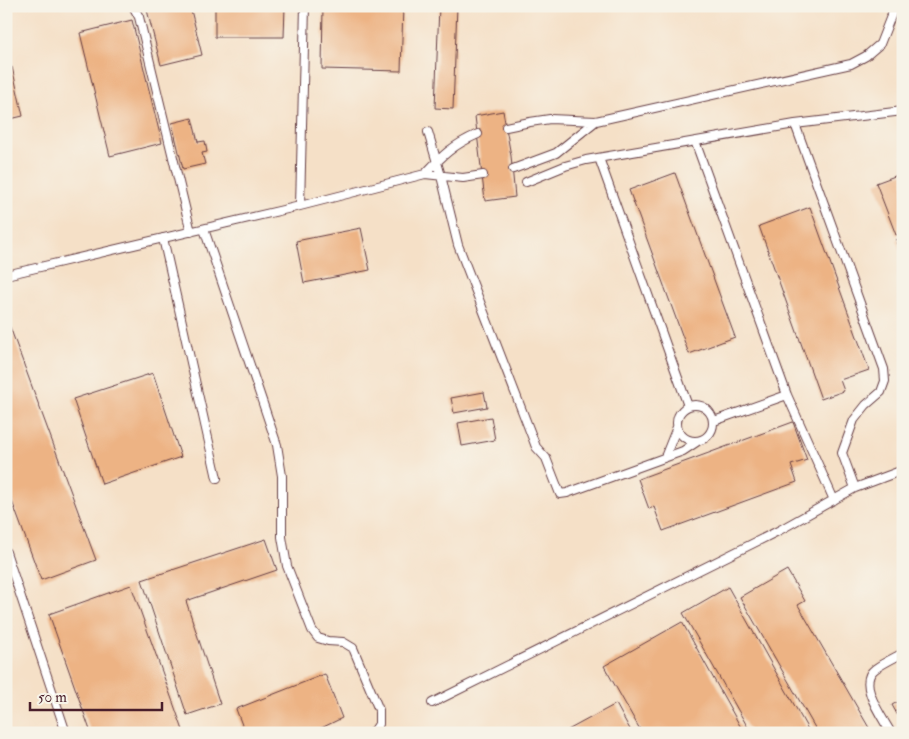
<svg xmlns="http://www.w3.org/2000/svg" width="909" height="739" viewBox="0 0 909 739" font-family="'IM FELL Double Pica',serif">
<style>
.building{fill:#edb384}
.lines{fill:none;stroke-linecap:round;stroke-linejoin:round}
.service-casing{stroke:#643c42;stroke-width:10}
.service{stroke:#fff;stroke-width:8}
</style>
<rect width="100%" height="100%" fill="#f7f3e8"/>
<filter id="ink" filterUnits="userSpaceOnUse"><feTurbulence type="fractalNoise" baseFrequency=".02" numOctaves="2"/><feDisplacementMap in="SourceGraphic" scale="10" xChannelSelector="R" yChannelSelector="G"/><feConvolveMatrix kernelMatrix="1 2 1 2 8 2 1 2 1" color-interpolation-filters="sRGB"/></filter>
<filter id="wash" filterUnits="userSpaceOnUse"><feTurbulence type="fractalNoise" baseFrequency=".0096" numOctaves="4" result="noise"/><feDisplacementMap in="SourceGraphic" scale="20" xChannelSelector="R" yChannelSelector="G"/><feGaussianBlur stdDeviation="1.12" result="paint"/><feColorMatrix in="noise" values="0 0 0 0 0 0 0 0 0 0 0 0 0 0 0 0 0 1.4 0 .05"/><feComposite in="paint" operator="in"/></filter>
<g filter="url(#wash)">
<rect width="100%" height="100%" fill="#f5e0c7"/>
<g id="blocks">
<path class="building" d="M146 6H190L202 55 161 65Z
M215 6H285L284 37H215Z
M323 6H403L401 71 322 69Z
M439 6H457L453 109 435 108Z
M132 20 162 143 110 156 80 33Z
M12 67 23 116 6 120V68Z
M503 111 511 156 515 197 485 201 475 116Z
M192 118 198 142 205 141 207 152 202 153 205 164 183 169 172 123Z
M675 173 735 337 689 354 629 190Z
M903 173V233L896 235 876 183Z
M810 207 869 370 840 380 844 391 821 399 759 226Z
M361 228 370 270 304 283 296 241Z
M903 237V257L896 240Z
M10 327 96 560 41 580 6 485V328Z
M153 373 181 457 102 484 73 399Z
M484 392 487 407 454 413 451 398Z
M491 417 495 440 462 446 458 423Z
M793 422 807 460 791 465 797 482 663 531 654 507 649 509 638 479Z
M266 539 277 570 186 601 220 704 187 715 142 580Z
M787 570 805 601 798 605 872 733H818L740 597Z
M131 585 184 733H91L49 614Z
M728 587 810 733H751L683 613Z
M682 622 744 733H642L604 666Z
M325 674 342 718 311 733H245L236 709Z
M903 699V725L892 705Z
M616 704 632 733H569L568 730Z"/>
</g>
</g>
<g filter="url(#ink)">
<use href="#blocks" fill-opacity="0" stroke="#643c42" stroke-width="1"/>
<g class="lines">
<g class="service-casing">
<path id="service" d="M133 6 139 17 191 232
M795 124 884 369 885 381 881 392 866 405 854 420 842 453 855 488
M506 127 530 122 550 119 596 121 851 64 866 56 880 44 895 6
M428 132 441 176 458 245 533 439 536 447 546 458 560 494 567 493 683 451 698 441
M695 141 787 395 834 500
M599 158 688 406
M513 169 556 153 596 121
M425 174C443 155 453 145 478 134
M526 182 565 166 586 160 795 124 903 111
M300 206 305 6
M204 229 277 445 282 476V537L287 566 312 630 318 638 328 641 343 642 353 648 379 710V724L373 733
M163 238 217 478
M6 275 300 206 425 174 463 178 483 175
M677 423a18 18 0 1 1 36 0a18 18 0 1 1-36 0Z
M714 421 787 395
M665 457 677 427
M6 552 66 733
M432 703 778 531 855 488 903 470
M891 733C883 718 856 683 875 669 883 663 894 658 903 653"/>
</g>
<use href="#service" class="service"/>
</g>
</g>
<rect width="909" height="739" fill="none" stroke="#f7f3e8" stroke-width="25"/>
<path d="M30 702v8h132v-8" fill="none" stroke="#4a1f2b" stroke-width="2.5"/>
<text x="38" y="702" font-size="15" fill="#4a1f2b" stroke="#f7f3e8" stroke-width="4" paint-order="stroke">50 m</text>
</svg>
